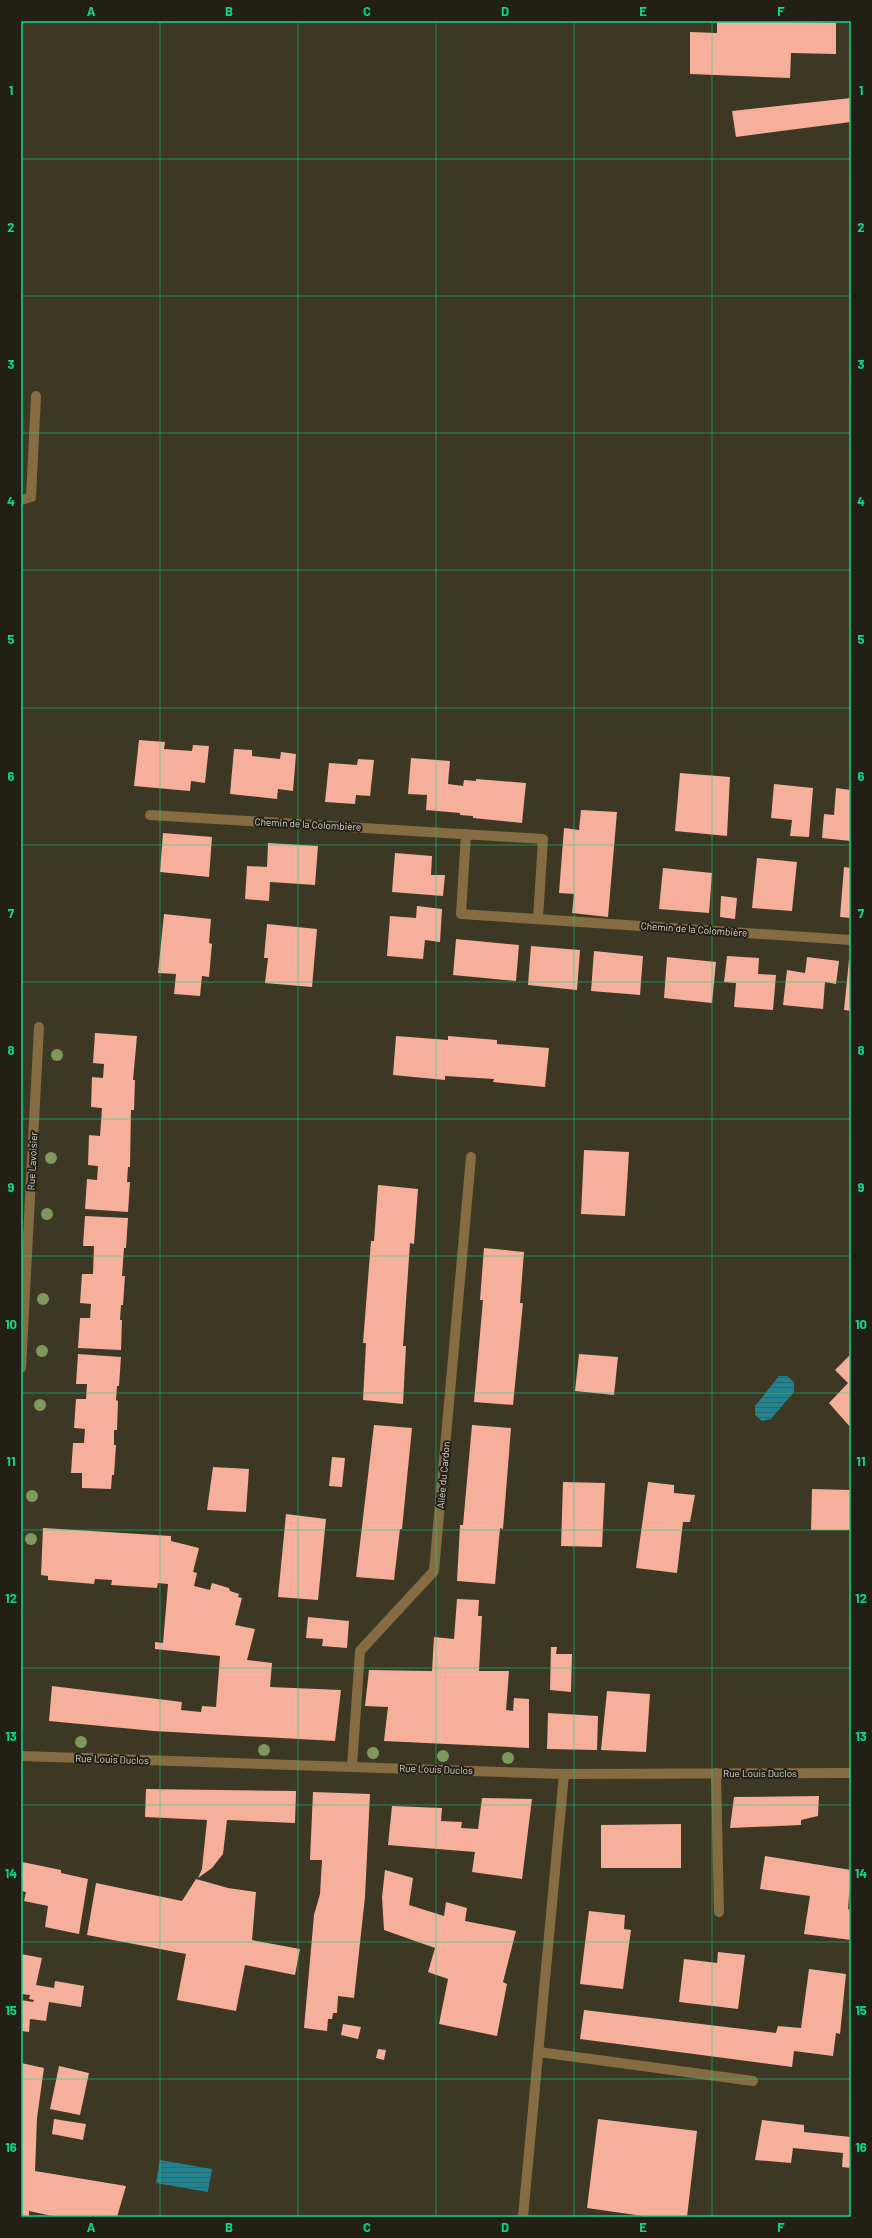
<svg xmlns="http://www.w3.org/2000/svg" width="872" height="2238" viewBox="0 0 872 2238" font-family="Barlow,sans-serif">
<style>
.water{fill:url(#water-rules)}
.building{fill:#f5af9b}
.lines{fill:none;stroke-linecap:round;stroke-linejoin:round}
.minor{stroke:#856c42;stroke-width:10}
.tree{fill:#819760}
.grid{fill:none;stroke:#0ed98a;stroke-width:1;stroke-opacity:0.55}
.labels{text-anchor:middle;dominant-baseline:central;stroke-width:4;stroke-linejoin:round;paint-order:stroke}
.street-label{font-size:10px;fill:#dbd9cd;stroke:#211f16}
.neatline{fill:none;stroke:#0ed98a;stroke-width:1.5}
.grid-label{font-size:13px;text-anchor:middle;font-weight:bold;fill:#0ed98a}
</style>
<defs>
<pattern id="water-rules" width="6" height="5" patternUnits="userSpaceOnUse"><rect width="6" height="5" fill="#228390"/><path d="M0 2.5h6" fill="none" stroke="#2f696f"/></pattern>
</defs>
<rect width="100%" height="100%" fill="#3c3824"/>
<path class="water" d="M779 1376H787L794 1382V1392L771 1419 762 1421 755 1415V1406Z
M160 2160 212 2169 208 2192 156 2183Z"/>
<path class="building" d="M717 21 836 23V54L791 53 790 78 690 74V32L717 33Z
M851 98V122L736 137 732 111Z
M139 740 165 742 164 749 192 751 193 745 209 746 205 783 191 781 190 791 134 786Z
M234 749 252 750V756L280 759 281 752 296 754 293 791 278 789 277 799 230 794Z
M411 758 450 761 448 784 463 786 464 780 476 781V779L526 783 522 823 473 818V816L460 815V813L426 810 427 795 408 794Z
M358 759 374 760 370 796 356 795 355 804 325 802 329 763 357 765Z
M680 773 730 777 727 836 675 831Z
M774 784 813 788 809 837 790 836 792 820 771 818Z
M836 788 851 790V841L822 838 824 814 834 815Z
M581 810 617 812 608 917 572 913 574 894 559 893 564 828 579 830Z
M163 833 212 837 209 877 160 872Z
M268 843 318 846 315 885 270 882 269 901 245 899 247 866 267 867Z
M395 853 432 856 431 875H445L443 896 392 892Z
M757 858 797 862 792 911 752 908Z
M844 867 851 868V918L840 917Z
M663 868 712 873 709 913 659 909Z
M721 896 737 898 735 919 720 917Z
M417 906 442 909 440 942 425 940 423 959 387 956 390 916 416 918Z
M164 914 211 919 209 943 212 944 209 977 202 976 200 996 174 994 176 974 158 973Z
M267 924 317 929 312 987 265 983 268 958H264Z
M456 939 519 945 516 981 453 975Z
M531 946 580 950 577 990 528 985Z
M594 951 643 956 640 995 591 991Z
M727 956 759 958 758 974 776 975 773 1010 734 1007 736 983 724 982Z
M667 957 716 962 712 1003 664 998Z
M807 957 839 961 836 984 825 982 823 1009 783 1005 787 970 805 973Z
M849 960 851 961V1011L844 1010Z
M95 1033 137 1036 133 1080H135L134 1110H131L130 1167H128L127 1182H130L128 1212 85 1209 87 1179 97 1180 98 1166 88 1165 89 1135 100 1136 102 1108 91 1107 92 1077 103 1078 104 1064 93 1063Z
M396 1036 448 1040V1036L497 1040V1044L549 1048 545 1087 493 1082 494 1079 445 1076V1080L393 1075Z
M584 1150 629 1152 625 1216 581 1214Z
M378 1185 418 1189 414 1244 410 1243 403 1346H406L403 1404 363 1400 366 1343H363L371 1241H374Z
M85 1216 128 1218 126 1248H124L122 1276H125L123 1305H121L120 1320H122L121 1350 78 1348 80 1318H90L91 1304 80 1303 82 1274H93L94 1246H83Z
M484 1248 524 1252 520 1303H523L513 1405 474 1402 483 1300H480Z
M78 1354 121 1357 119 1386H117L116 1400 118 1401 117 1430H114V1445H116L114 1475H112L111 1489 82 1488V1473H71L73 1443H84L85 1429 74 1428 76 1399H86L87 1384H76Z
M579 1354 618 1357 614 1395 575 1391Z
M851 1354V1428L829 1403 848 1383 835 1370Z
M374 1425 412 1428 402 1529H400L394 1580 356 1577Z
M472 1425 511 1428 503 1529 500 1528 495 1584 457 1581 460 1525H463Z
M332 1457 345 1458 342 1487 329 1486Z
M213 1467 249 1469 246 1512 207 1510Z
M563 1482 605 1483 602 1547 561 1546Z
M648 1482 674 1485V1493L695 1495 690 1522H683L677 1573 636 1568Z
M812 1489 851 1490V1530H811Z
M286 1514 326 1519 318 1600 278 1597Z
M43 1528 171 1536V1541L199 1548 193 1572 197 1573 194 1586 210 1590 212 1583 229 1588 230 1591 239 1594 238 1597 242 1598 235 1625 255 1629 247 1660 272 1663 270 1687 341 1690 335 1741 154 1731 49 1721 52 1686 182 1702 181 1710 201 1712 202 1706 216 1707 220 1656 155 1649V1642L163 1643 168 1584 158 1583 157 1588 111 1585 112 1580 95 1579 94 1584 48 1580V1576L41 1575Z
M457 1599 479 1600 478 1616H482L479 1671H509L506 1710 513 1711 514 1698 529 1699V1748L384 1741 388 1707 365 1706 369 1670 432 1671 434 1637 454 1639Z
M308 1617 349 1621 347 1648 322 1646 323 1639 306 1638Z
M551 1647H557L556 1654H572L571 1692 550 1690Z
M607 1691 650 1694 646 1752 601 1750Z
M548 1713 598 1716 597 1750 547 1749Z
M146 1789 296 1791 295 1823 227 1820 223 1854 212 1868 198 1878 202 1869 207 1820 145 1817Z
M313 1792 370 1794 365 1897 354 1998 338 1996 337 2013H333L332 2019H328L327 2031 304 2028 314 1915 320 1894 322 1860H310Z
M819 1796 818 1816 801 1820V1825L730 1828 734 1797Z
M482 1798 532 1799 522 1879 472 1872 475 1852 388 1845 392 1806 442 1808 441 1821 462 1822 461 1828 478 1829Z
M681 1824V1868H601V1825Z
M765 1856 851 1870 848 1909 851 1910V1940L804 1934 810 1896 760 1889Z
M22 1862 61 1870V1873L88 1879 79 1934 45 1927 48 1906 24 1901 26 1892 21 1891Z
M385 1870 413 1878 409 1905 444 1916 446 1902 467 1908 465 1921 516 1931 503 1982 507 1984 497 2036 439 2024 448 1979 428 1972 435 1948 384 1930 382 1897Z
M196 1879 228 1888 256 1892 252 1940 300 1949 295 1975 245 1965 236 2011 177 2000 186 1954 87 1935 96 1883 182 1901Z
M589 1911 625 1915 624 1929 631 1930 623 1989 580 1984Z
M718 1952 745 1955 738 2009 679 2002 684 1959 717 1963Z
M21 1954 42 1958 36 1985 54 1988 55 1981 84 1986 81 2007 49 2002 46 2021 30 2019 29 2032 21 2031V2000L33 2002 34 2000 29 1999 30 1995 21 1994Z
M809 1969 846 1974 840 2034 836 2033 833 2056 794 2051 792 2067 580 2039 584 2010 776 2033 778 2026 801 2028Z
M343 2024 361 2027 358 2039 341 2035Z
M378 2049 386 2050 384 2060 376 2058Z
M21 2063 44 2068 37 2118 35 2171 126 2186 117 2217H57L29 2211V2217H21Z
M59 2066 89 2073 80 2115 50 2109Z
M54 2119 86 2124 83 2140 52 2134Z
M598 2119 697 2131 687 2217H650L587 2208Z
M762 2120 804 2125V2132L851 2137V2168L842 2167 843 2153 793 2148 791 2163 755 2160Z"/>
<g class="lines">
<path class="minor" d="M21 500 31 497 36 396
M150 815 543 839 538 919
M466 834 461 914 851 940
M21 1368 39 1027
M21 1756 564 1774 851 1773
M352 1766 360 1651 434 1571 471 1157
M716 1773 719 1912
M539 2052 753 2081
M523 2217 564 1774"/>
</g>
<g class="tree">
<circle cx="57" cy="1055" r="6"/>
<circle cx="51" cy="1158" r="6"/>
<circle cx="47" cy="1214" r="6"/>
<circle cx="43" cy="1299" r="6"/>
<circle cx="42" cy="1351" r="6"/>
<circle cx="40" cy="1405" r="6"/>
<circle cx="32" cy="1496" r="6"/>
<circle cx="31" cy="1539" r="6"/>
<circle cx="81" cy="1742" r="6"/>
<circle cx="264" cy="1750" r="6"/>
<circle cx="373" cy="1753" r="6"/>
<circle cx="443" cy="1756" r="6"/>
<circle cx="508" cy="1758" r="6"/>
</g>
<path class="grid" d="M160 21V2217M298 21V2217M436 21V2217M574 21V2217M712 21V2217M21 159H851M21 296H851M21 433H851M21 570H851M21 708H851M21 845H851M21 982H851M21 1119H851M21 1256H851M21 1393H851M21 1530H851M21 1668H851M21 1805H851M21 1942H851M21 2079H851"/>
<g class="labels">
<g class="street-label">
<text transform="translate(308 824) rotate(3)">Chemin de la Colombière</text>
<text transform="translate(694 929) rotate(4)">Chemin de la Colombière</text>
<text transform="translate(32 1161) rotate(-87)">Rue Lavoisier</text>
<text transform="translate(443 1475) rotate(-85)">Allée du Cardon</text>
<text transform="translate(112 1759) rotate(2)">Rue Louis Duclos</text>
<text transform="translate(436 1769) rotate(2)">Rue Louis Duclos</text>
<text x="760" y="1773">Rue Louis Duclos</text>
</g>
</g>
<rect width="872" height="2238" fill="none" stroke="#211f16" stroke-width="44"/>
<rect x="22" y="22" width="828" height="2194" class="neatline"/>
<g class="grid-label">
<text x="91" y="16">A</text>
<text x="229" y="16">B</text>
<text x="367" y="16">C</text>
<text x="505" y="16">D</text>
<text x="643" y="16">E</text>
<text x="781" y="16">F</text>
<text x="11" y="95">1</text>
<text x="861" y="95">1</text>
<text x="11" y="232">2</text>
<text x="861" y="232">2</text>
<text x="11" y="369">3</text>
<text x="861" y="369">3</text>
<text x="11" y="506">4</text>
<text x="861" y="506">4</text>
<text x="11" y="644">5</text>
<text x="861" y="644">5</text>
<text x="11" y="781">6</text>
<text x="861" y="781">6</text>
<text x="11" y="918">7</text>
<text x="861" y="918">7</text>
<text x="11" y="1055">8</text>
<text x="861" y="1055">8</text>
<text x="11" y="1192">9</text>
<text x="861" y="1192">9</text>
<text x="11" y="1329">10</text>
<text x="861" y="1329">10</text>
<text x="11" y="1466">11</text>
<text x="861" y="1466">11</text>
<text x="11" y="1603">12</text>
<text x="861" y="1603">12</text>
<text x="11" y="1741">13</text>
<text x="861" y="1741">13</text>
<text x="11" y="1878">14</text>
<text x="861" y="1878">14</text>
<text x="11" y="2015">15</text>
<text x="861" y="2015">15</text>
<text x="11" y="2152">16</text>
<text x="861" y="2152">16</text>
<text x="91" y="2232">A</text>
<text x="229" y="2232">B</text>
<text x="367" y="2232">C</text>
<text x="505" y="2232">D</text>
<text x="643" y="2232">E</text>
<text x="781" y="2232">F</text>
</g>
</svg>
